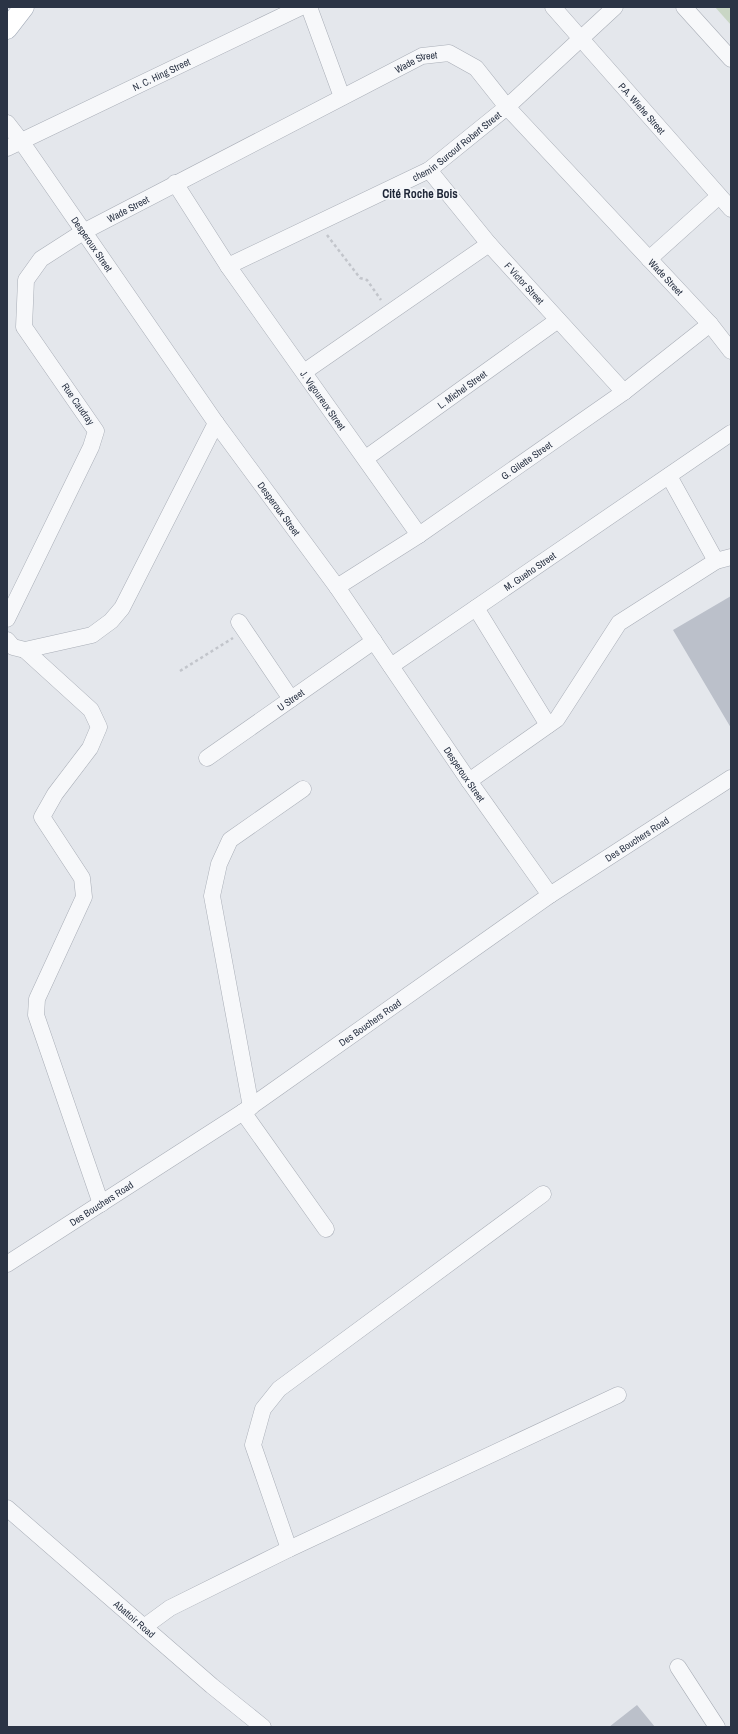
<svg xmlns="http://www.w3.org/2000/svg" width="738" height="1734" viewBox="0 0 738 1734" font-family="'Archivo Narrow',sans-serif">
<style>
.green{fill:#c9d6c5}
.building{fill:#bbc0ca}
.lines{fill:none;stroke-linecap:round;stroke-linejoin:round}
.minor-casing{stroke:#a9aeb7;stroke-width:17}
.major-casing{stroke:#a3abb8;stroke-width:21}
.path{stroke:#c2c5cb;stroke-width:2.5;stroke-dasharray:3 3;stroke-linecap:butt}
.minor{stroke:#f7f8fa;stroke-width:16}
.major{stroke:#fff;stroke-width:20}
.labels{text-anchor:middle;dominant-baseline:central;stroke-width:3.5;stroke-linejoin:round;paint-order:stroke}
.street-label{font-size:10px;fill:#2b3445;stroke:#f4f6f9}
.quarter-label{font-size:12px;font-weight:bold;fill:#1d2536;stroke:#f4f6f9}
</style>
<rect width="100%" height="100%" fill="#e4e7ec"/>
<path class="green" d="M715 7H731V25Z"/>
<path class="building" d="M731 596V728L673 630Z
M637 1705 655 1727H609Z"/>
<g class="lines">
<g class="minor-casing">
<g id="minor">
<path d="M309 7 342 97"/>
<path id="s1" d="M553 7 731 209"/>
<path d="M684 7 731 59"/>
<path id="s2" d="M7 123 21 141 216 423 337 587 469 781 550 895"/>
<path id="s3" d="M7 148 301 7"/>
<path id="s4" d="M429 170 489 244 624 392"/>
<path id="s5" d="M175 183 228 266 419 535"/>
<path d="M649 259 719 196"/>
<path id="s6" d="M228 266 429 170 507 107 615 7"/>
<path d="M304 372 489 244"/>
<path id="s7" d="M366 458 558 320"/>
<path d="M669 476 716 561"/>
<path id="s8" d="M337 587 419 535 624 392 710 324"/>
<path d="M476 608 548 725"/>
<path id="s9" d="M7 619 91 447 96 431 24 327 26 280 41 259 83 232 422 56 449 53 476 68 507 107 710 324 731 351"/>
<path d="M239 622 291 699"/>
<path d="M7 640 13 647 25 650 92 635 111 621 122 608 216 423"/>
<path d="M25 650 91 710 99 727 90 748 55 794 42 817 82 878 84 897 37 999 36 1015 101 1204"/>
<path id="s10" d="M391 666 731 433"/>
<path id="s11" d="M207 758 374 641"/>
<path d="M469 781 557 719 619 623 716 561 731 557"/>
<path d="M251 1107 212 896 219 864 230 840 303 789"/>
<path d="M243 1112 326 1229"/>
<path id="s12" d="M7 1264 243 1112 550 895 731 778"/>
<path id="s13" d="M7 1508 212 1686 263 1727"/>
<path d="M289 1549 253 1445 263 1409 279 1389 543 1194"/>
<path d="M144 1627 170 1608 289 1549 618 1395"/>
<path d="M678 1667 717 1727"/>
</g>
</g>
<g class="major-casing">
<path id="major" d="M7 29 24 7"/>
</g>
<path class="path" d="M327 235 360 278 367 280 381 300
M180 671 233 638"/>
<use href="#minor" class="minor"/>
<use href="#major" class="major"/>
</g>
<g class="labels">
<g class="street-label">
<text stroke="none"><textPath href="#s9" startOffset="832">Wade Street</textPath></text>
<text stroke="none"><textPath href="#s3" startOffset="171">N. C. Hing Street</textPath></text>
<text stroke="none"><textPath href="#s1" startOffset="135">P.A. Wiehe Street</textPath></text>
<text stroke="none"><textPath href="#s6" startOffset="259">chemin Surcouf Robert Street</textPath></text>
<text stroke="none"><textPath href="#s9" startOffset="508">Wade Street</textPath></text>
<text stroke="none"><textPath href="#s2" startOffset="148">Desperoux Street</textPath></text>
<text stroke="none"><textPath href="#s9" startOffset="1180">Wade Street</textPath></text>
<text stroke="none"><textPath href="#s4" startOffset="148">F Victor Street</textPath></text>
<text stroke="none"><textPath href="#s7" startOffset="118">L. Michel Street</textPath></text>
<text stroke="none"><textPath href="#s5" startOffset="263">J. Vigoureux Street</textPath></text>
<text transform="translate(78 404) rotate(55)">Rue Caudray</text>
<text stroke="none"><textPath href="#s8" startOffset="228">G. Gilette Street</textPath></text>
<text stroke="none"><textPath href="#s2" startOffset="472">Desperoux Street</textPath></text>
<text stroke="none"><textPath href="#s10" startOffset="168">M. Gueho Street</textPath></text>
<text stroke="none"><textPath href="#s11" startOffset="102">U Street</textPath></text>
<text stroke="none"><textPath href="#s2" startOffset="796">Desperoux Street</textPath></text>
<text stroke="none"><textPath href="#s12" startOffset="760">Des Bouchers Road</textPath></text>
<text stroke="none"><textPath href="#s12" startOffset="436">Des Bouchers Road</textPath></text>
<text stroke="none"><textPath href="#s12" startOffset="112">Des Bouchers Road</textPath></text>
<text stroke="none"><textPath href="#s13" startOffset="169">Abattoir Road</textPath></text>
</g>
<g class="quarter-label">
<text x="420" y="194">Cité Roche Bois</text>
</g>
</g>
<rect width="738" height="1734" fill="none" stroke="#2b3445" stroke-width="16"/>
</svg>
